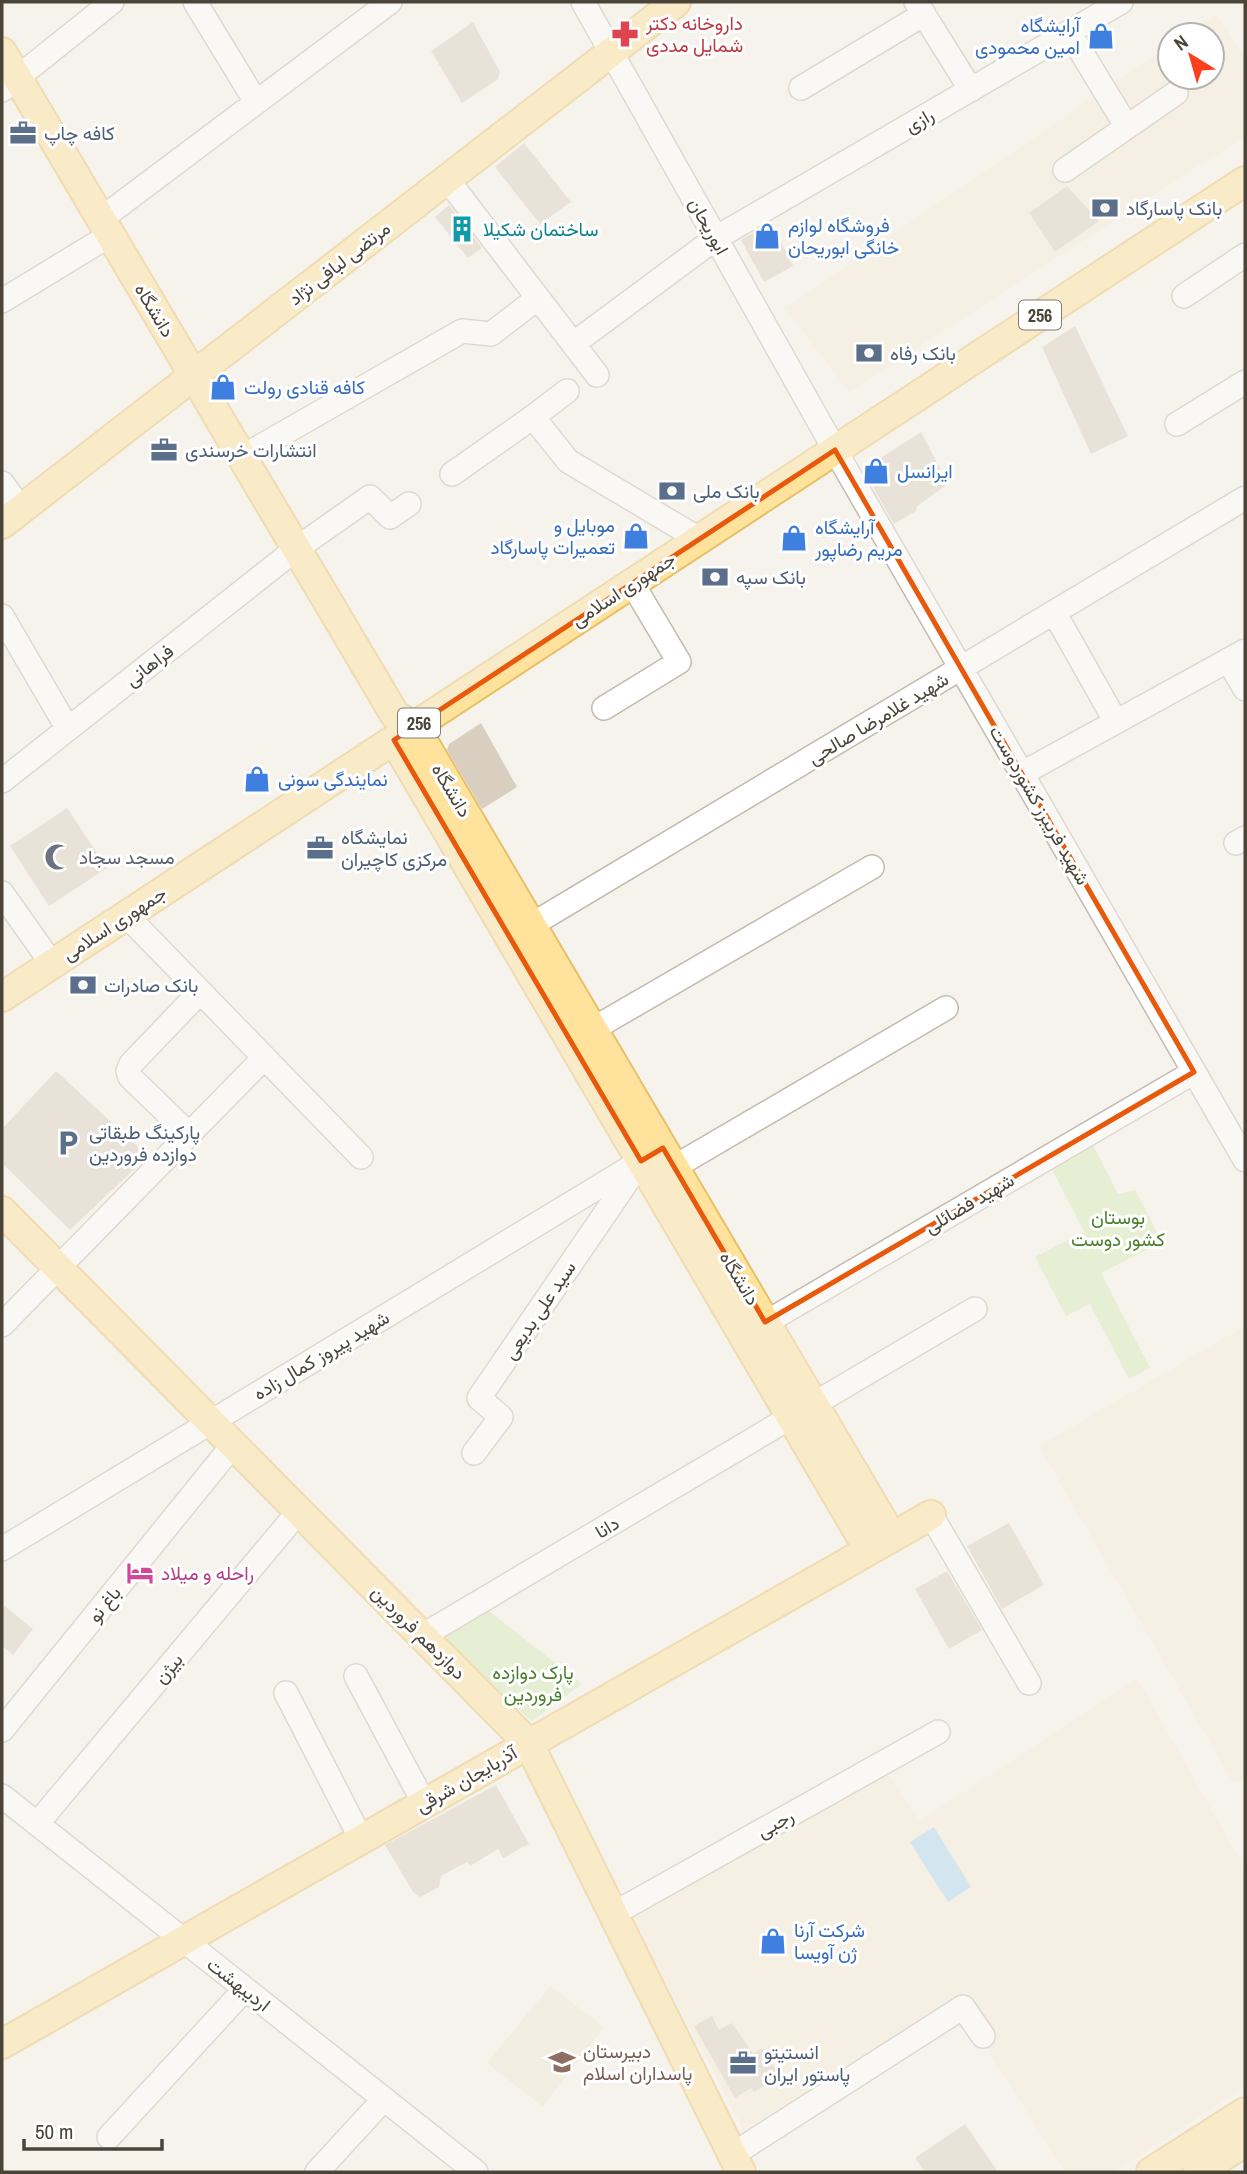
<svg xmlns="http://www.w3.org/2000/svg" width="1247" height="2174" viewBox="0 0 1247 2174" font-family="'Archivo Narrow',Vazirmatn,sans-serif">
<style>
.commercial{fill:#f7ead8}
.education{fill:#efe8d6}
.green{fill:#d2eab5}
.water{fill:#a9d4f2}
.building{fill:#d8cfc1}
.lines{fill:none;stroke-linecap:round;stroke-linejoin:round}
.minor-casing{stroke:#c2bbae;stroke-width:26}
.major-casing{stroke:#e6c16a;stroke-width:32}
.minor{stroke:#fff;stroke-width:23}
.major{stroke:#ffe39c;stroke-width:28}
.marked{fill:none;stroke:#e8590c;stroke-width:5;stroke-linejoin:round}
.labels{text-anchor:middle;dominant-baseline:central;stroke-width:6;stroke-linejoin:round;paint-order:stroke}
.shield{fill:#fff;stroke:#817c74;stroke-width:2}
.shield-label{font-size:18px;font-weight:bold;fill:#4b4439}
.health-label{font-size:19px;fill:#be3a42;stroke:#fff;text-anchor:start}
.shop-label{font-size:19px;fill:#366cbe;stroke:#fff;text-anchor:start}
.street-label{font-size:19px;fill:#4b4439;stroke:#fff}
.service-label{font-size:19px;fill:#4e5e75;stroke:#fff;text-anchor:start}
.culture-label{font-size:19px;fill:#0d838f;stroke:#fff;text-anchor:start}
.worship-label{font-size:19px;fill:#5b616d;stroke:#fff;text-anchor:start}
.park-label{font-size:19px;fill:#4a7f2a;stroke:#fff}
.hotel-label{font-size:19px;fill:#b23c85;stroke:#fff;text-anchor:start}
.education-label{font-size:19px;fill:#785e54;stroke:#fff;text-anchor:start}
</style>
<rect width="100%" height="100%" fill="#f6f3ec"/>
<path class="commercial" d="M1216 14 1245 57V136L849 392 785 308 1170 45V77H1212V35H1185Z
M1245 1326V1777L1234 1784 1039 1446Z
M1137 1678 1245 1869V2087L1113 2172H1065L985 2046 995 2033 966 1992 744 2130 632 1919 886 1770 920 1821Z"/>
<path class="education" d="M550 1986 604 2027 543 2107 487 2063Z"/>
<path class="green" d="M1093 1145 1118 1194 1135 1190 1162 1242 1101 1273 1150 1368 1129 1379 1090 1304 1066 1316 1035 1257 1084 1232 1051 1167Z
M489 1611 582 1684 532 1721 436 1638Z"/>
<path class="water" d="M934 1827 971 1887 948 1902 910 1842Z"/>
<path class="building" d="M473 22 500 72 498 79 462 103 431 51Z
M524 143 571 202 540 224 495 167Z
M1067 186 1099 221 1055 252 1029 213Z
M449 205 482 248 468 258 435 217Z
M771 222 793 266 764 282 741 240Z
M1075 326 1128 436 1091 454 1042 347Z
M921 432 948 484 917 506 916 511 894 524 865 473V468Z
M481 723 517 787 482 809 447 750 449 744Z
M67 808 107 868 49 906 10 846Z
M56 1071 148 1156 70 1230 2 1163V1129Z
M1009 1523 1044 1585 1002 1609 967 1546Z
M947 1571 982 1630 949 1649 915 1589Z
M2 1604 33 1629 13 1655 2 1646Z
M496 1785 529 1844 503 1858 498 1849 470 1866 467 1862 441 1876 439 1887 420 1897 413 1892 385 1845Z
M712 2016 719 2030 732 2023 753 2054 762 2048 777 2071 768 2077 771 2082 754 2092 751 2088 735 2098 694 2026Z
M965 2124 998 2172H925L915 2158Z"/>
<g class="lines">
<g class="minor-casing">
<path id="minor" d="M195 2 256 102
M583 2 835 450 1245 1160
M916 2 971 90
M1069 32 1127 127
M801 88 924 14
M2 90 112 2
M1065 170 1176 93
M447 179 597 375
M101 219 390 2
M1184 296 1245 255
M2 301 110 235
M573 344 716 238 1121 2
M533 417 567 391
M1177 424 1245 382
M242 457 462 331 491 334 538 298
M452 474 533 417 568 461 699 539
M2 483 21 509
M1054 612 1116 722
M2 616 68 729
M1228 660 1245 689
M604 708 679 662 632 583
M1021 774 1245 651
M2 781 296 549 370 497 390 517 409 504
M1236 843 1245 838
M2 893 52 964
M126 915 361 1157
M518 933 1245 498
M593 1029 872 867
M189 1134 130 1077 128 1071 131 1064 200 992
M659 1176 946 1008
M2 1325 264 1058
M753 1330 1194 1072
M814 1404 975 1309
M474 1453 501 1417 479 1398 637 1167
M931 1515 1029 1683
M2 1549 641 1161
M422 1636 791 1417
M356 1676 424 1803
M286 1693 361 1839
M2 1730 233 1445
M2 1796 476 2172
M37 1824 299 1511
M613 1914 938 1732
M109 2137 245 1989
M732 2155 963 2007 983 2036
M317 2172 384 2099"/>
</g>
<g class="major-casing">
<path id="major" d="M2 52 395 715 414 726 892 1537
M2 524 676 2
M394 740 869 1550
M2 997 1245 181
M2 1211 529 1744 741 2172
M2 2044 931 1515
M1151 2172 1245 2112
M1198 2172 1245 2142"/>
</g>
<use href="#minor" class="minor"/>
<use href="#major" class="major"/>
</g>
<path d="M0 0H1247V2174H0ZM835 450 1194 1072 765 1322 663 1148 641 1161 394 740Z" fill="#f6f3ec" fill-opacity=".55" fill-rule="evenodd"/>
<path class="marked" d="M835 450 1194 1072 765 1322 663 1148 641 1161 394 740Z"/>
<defs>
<g id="pharmacy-bare" transform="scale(2.1)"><path d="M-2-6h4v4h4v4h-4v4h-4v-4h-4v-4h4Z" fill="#e0444e" stroke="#fff" stroke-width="2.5" paint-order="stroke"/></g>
<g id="shop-bare" transform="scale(2.1)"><path d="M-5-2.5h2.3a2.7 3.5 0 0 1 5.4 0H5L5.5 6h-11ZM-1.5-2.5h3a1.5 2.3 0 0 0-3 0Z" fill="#3f7fe0" stroke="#fff" stroke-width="2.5" paint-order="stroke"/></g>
<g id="office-bare" transform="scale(2.1)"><path d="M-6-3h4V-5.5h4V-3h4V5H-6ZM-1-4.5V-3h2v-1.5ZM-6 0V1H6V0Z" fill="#5c6f8a" stroke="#fff" stroke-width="2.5" paint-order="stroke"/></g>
<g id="bank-bare" transform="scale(2.1)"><path d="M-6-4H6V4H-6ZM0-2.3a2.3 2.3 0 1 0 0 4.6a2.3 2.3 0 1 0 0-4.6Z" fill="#5c6f8a" stroke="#fff" stroke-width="2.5" paint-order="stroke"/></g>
<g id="building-bare" transform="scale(2.1)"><path d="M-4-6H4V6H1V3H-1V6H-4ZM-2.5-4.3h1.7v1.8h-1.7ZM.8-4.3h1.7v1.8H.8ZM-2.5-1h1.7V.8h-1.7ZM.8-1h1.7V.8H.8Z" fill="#0f9aa8" stroke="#fff" stroke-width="2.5" paint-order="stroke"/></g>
<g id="mosque-bare" transform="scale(2.1)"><path d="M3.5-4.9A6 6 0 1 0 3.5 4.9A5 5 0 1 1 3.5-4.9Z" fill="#6b7280" stroke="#fff" stroke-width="2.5" paint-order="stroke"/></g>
<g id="parking-bare" transform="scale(2.1)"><path d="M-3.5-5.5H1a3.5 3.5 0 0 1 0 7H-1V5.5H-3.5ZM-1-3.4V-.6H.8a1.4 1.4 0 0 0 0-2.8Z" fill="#5c6f8a" stroke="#fff" stroke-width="2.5" paint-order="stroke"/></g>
<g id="hotel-bare" transform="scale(2.1)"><path d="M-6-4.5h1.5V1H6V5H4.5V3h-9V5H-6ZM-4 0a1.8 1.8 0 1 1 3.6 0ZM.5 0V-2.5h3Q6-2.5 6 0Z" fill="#d1479c" stroke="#fff" stroke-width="2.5" paint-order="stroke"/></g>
<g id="school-bare" transform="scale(2.1)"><path d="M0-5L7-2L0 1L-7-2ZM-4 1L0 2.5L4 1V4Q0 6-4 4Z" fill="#8d6e63" stroke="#fff" stroke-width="2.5" paint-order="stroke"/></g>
</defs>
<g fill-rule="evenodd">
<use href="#pharmacy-bare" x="625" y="34"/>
<use href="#shop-bare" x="1101" y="36"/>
<use href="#office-bare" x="23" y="133"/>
<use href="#bank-bare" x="1105" y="208"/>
<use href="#building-bare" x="462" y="229"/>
<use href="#shop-bare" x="767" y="236"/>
<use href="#bank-bare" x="869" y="353"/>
<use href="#shop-bare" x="223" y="387"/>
<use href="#office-bare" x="164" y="450"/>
<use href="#shop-bare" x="876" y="471"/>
<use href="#bank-bare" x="672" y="491"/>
<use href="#shop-bare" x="636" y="536"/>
<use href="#shop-bare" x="794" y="538"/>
<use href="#bank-bare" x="715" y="577"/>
<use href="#shop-bare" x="257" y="779"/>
<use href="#office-bare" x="320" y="848"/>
<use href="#mosque-bare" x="58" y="857"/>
<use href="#bank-bare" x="83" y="985"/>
<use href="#parking-bare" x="68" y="1143"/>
<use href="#hotel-bare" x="140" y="1573"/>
<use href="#shop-bare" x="773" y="1941"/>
<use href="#school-bare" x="562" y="2062"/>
<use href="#office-bare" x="743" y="2063"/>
</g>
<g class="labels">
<g class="shield">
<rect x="1019" y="300.5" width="42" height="29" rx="5"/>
<rect x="398" y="708.5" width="42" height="29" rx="5"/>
</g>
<g class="shield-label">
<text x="1040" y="315">256</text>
<text x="419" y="723">256</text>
</g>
<g class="health-label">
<text x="646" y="23">داروخانه دکتر<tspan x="646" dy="22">شمایل مددی</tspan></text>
</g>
<g class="shop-label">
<text x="1080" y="25" text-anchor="end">آرایشگاه<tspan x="1080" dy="22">امین محمودی</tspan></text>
<text x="788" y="225">فروشگاه لوازم<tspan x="788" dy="22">خانگی ابوریحان</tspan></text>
<text x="244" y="387">کافه قنادی رولت</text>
<text x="897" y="471">ایرانسل</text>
<text x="615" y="525" text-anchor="end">موبایل و<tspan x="615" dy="22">تعمیرات پاسارگاد</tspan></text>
<text x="815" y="527">آرایشگاه<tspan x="815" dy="22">مریم رضاپور</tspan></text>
<text x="278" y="779">نمایندگی سونی</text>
<text x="794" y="1930">شرکت آرنا<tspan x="794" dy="22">ژن آویسا</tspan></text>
</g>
<g class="street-label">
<text transform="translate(919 120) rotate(-30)">رازی</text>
<text transform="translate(709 226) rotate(61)">ابوریحان</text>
<text transform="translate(339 263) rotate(-38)">مرتضی لبافی نژاد</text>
<text transform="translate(155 310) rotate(59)">دانشگاه</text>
<text transform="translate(623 589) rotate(-33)">جمهوری اسلامی</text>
<text transform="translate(149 665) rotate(-38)">فراهانی</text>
<text transform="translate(878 718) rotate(-31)">شهید غلامرضا صالحی</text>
<text transform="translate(452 790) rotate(59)">دانشگاه</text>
<text transform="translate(1040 805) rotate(60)">شهید فریبرز کشوردوست</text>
<text transform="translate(114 923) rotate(-33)">جمهوری اسلامی</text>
<text transform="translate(969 1203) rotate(-30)">شهید فضائلی</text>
<text transform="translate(740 1278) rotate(59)">دانشگاه</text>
<text transform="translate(539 1310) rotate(-56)">سید علی بدیعی</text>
<text transform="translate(321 1355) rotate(-31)">شهید پیروز کمال زاده</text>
<text transform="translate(607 1527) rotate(-31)">دانا</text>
<text transform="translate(104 1604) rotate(-51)">باغ نو</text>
<text transform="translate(419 1632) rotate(45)">دوازدهم فروردین</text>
<text transform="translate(168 1668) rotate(-50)">بیژن</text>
<text transform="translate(466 1779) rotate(-30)">آذربایجان شرقی</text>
<text transform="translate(775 1823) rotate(-29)">رجبی</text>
<text transform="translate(239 1984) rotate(38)">اردیبهشت</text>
</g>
<g class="service-label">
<text x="44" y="133">کافه چاپ</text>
<text x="1126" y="208">بانک پاسارگاد</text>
<text x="890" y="353">بانک رفاه</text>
<text x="185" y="450">انتشارات خرسندی</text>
<text x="693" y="491">بانک ملی</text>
<text x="736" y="577">بانک سپه</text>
<text x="341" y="837">نمایشگاه<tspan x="341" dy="22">مرکزی کاچیران</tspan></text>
<text x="104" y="985">بانک صادرات</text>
<text x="89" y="1132">پارکینگ طبقاتی<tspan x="89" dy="22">دوازده فروردین</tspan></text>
<text x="764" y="2052">انستیتو<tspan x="764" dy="22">پاستور ایران</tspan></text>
</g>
<g class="culture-label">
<text x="483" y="229">ساختمان شکیلا</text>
</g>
<g class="worship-label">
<text x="79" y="857">مسجد سجاد</text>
</g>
<g class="park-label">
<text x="1118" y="1217">بوستان<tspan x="1118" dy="22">کشور دوست</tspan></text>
<text x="533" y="1672">پارک دوازده<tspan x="533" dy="22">فروردین</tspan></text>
</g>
<g class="hotel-label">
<text x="161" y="1573">راحله و میلاد</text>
</g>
<g class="education-label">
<text x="583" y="2051">دبیرستان<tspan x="583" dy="22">پاسداران اسلام</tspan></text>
</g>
</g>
<rect width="1247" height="2174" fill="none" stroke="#4b4439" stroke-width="7"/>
<g transform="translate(1191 56) rotate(323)"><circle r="33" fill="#ffffff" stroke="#b7b4b0" stroke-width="2"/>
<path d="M0-5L12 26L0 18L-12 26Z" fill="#fc3f1d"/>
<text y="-10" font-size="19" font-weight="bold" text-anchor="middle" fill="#4b4439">N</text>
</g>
<path d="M24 2139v10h138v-10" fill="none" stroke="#4b4439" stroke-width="3.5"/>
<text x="35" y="2139" font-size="21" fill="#4b4439" stroke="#ffffff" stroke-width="5" paint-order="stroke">50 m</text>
</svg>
